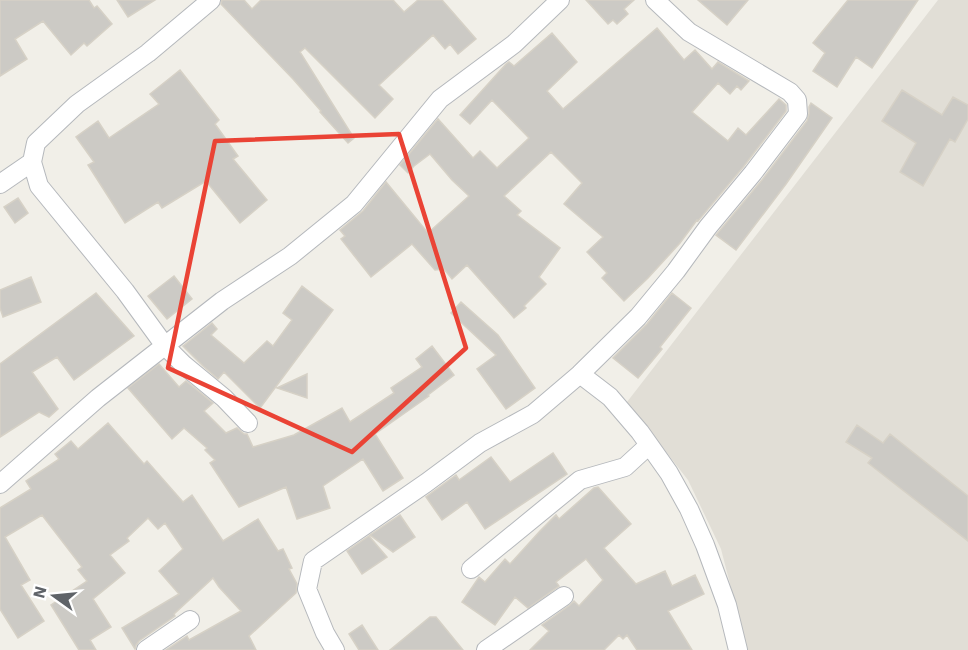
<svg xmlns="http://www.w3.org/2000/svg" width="968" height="650" viewBox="0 0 968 650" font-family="'IBM Plex Sans',sans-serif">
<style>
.education{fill:#e1ded6}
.building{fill:#cccac5;stroke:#d6d1c6;stroke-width:1.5}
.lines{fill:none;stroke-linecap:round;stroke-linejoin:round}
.minor-casing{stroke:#b5b8bc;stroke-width:20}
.minor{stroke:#fff;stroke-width:18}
.marked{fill:none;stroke:#ea4335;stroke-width:4.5;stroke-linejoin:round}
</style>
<rect width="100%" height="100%" fill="#f1efe8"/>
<path class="education" d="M938 0H968V650H747L721 549 688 480 627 402Z"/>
<path class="building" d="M0 0H89L94 8 97 6 112 24 87 46 84 43 71 55 43 21 15 39 27 59 0 76Z
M117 0H155L128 17Z
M222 0H244L252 9 261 0H393L404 12 418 0H442L476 39 458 54 450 44 445 49 433 35 379 85 393 99 375 118 305 48 300 52 354 138 348 143 320 112 321 111 293 79 221 4Z
M586 0H634L624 9 628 14 617 24 613 20 608 24Z
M698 0H748L727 25Z
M848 0H918L872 68 856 57 837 87 813 71 825 53 813 43Z
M657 28 684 60 695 50 712 69 718 62 749 81 741 90 737 86 730 94 718 83 692 112 728 141 738 128 746 135 779 99 786 105V111L744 166 698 221 697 220 680 243 648 278 624 301 602 278 607 273 587 252 603 237 564 204 582 183 551 152 504 196 521 211 517 215 560 248 539 277 546 284 524 306 526 308 514 318 467 265 452 279 444 269 435 270 412 244 371 277 341 239 345 236 340 230 363 211 386 182 428 233 469 196 452 180 430 154 414 166 408 173 400 165 438 119 473 158 480 151 497 168 529 138 492 100 470 124 460 115 506 64 509 62 514 66 552 33 577 62 547 91 563 109Z
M180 70 219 120 215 124 238 156 233 159 267 200 240 223 206 181 162 208 158 202 125 223 88 165 94 162 76 137 98 121 109 138 159 104 150 94Z
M902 90 942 115 953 97 968 105V119L955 142 950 139 923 186 900 172 916 143 882 121Z
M811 103 832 118 786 184 736 250 716 235 762 180 807 121 809 114V107Z
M18 198 28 213 15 223 4 207Z
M174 276 192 299 167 319 148 296Z
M31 277 41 302 3 317 0 308V290Z
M302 286 333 310 260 408 224 372 218 379 203 366 183 346 212 323 217 329 211 335 244 363 267 341 273 346 292 320 283 313Z
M96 293 134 336 74 380 57 357 32 372 58 409 49 417 39 412 0 437V364Z
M672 293 691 308 660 347 662 349 638 378 613 358 647 324Z
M461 302 498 335 535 388 506 409 477 369 496 355 451 313Z
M432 346 454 375 428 395 429 396 375 434 403 478 383 491 363 459 323 486 330 508 297 519 286 487 239 507 210 463 215 460 205 450 207 448 184 428 172 439 128 388 159 364 179 387 186 381 213 403 204 411 226 433 237 428 244 434H247L253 447 294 435 342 408 350 422 394 393 391 388 422 367 416 359Z
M307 374V398L277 388Z
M108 423 144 464 147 461 183 502 192 495 223 541 258 519 278 551 283 549 292 568 289 569 297 584 296 593 249 636 256 650H166L187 636 189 640 241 611 219 587 213 578 174 614 175 616 139 641 136 645 135 649 122 628 179 594 159 571 183 549 165 523 158 529 148 518 127 538 129 541 110 555 125 573 93 599 111 627 90 640 96 650H79L51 605 87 581 78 570 82 567 42 515 5 537 30 580 21 585 44 621 18 638 0 609V508L31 489 26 481 59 459 55 454 71 441 78 449Z
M857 425 883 443 890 434 968 496V541L868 463 872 458 846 442Z
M553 453 567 474 485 529 467 502 442 520 426 497 456 475 459 480 491 457 510 482Z
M598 487 631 524 604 548 636 584 665 571 672 586 695 575 704 594 668 611 692 650H637L627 635 623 639 619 635 604 650H530L549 631 542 625 570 605 574 601 579 606 603 580 586 559 556 582 559 586 528 608 515 597 495 625 462 602 479 577 485 582 505 559 510 564 540 531 556 515 559 519 594 488Z
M400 515 415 537 393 552 370 535Z
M369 536 387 557 362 574 347 551Z
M430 617H436L463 650H390Z
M362 625 378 650H359L349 634Z"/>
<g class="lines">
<g class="minor-casing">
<path id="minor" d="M211 0 148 53 77 104 36 143 32 162 39 186 125 291 165 346 184 365 224 398 248 423
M0 184 32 162
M580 374 610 397 640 432 669 473 689 509 705 545 727 605 738 650
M0 484 98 398 222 301 290 256 354 204 440 99 514 44 560 0
M471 569 580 480 625 467 649 445
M146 650 190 620
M335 650 325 633 307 589 313 561 426 483 480 443 533 414 580 374 638 317 676 271 708 227 753 173 798 114 797 100 790 92 689 32 655 0
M486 650 564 596"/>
</g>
<use href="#minor" class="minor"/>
</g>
<path class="marked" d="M399 134 466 348 352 452 168 368 215 141Z"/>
<g transform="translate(54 596) rotate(285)" stroke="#ffffff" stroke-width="4.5" paint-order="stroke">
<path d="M0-4.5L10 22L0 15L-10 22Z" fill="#5f6368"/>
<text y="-9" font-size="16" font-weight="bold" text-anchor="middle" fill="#5f6368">N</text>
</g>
</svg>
